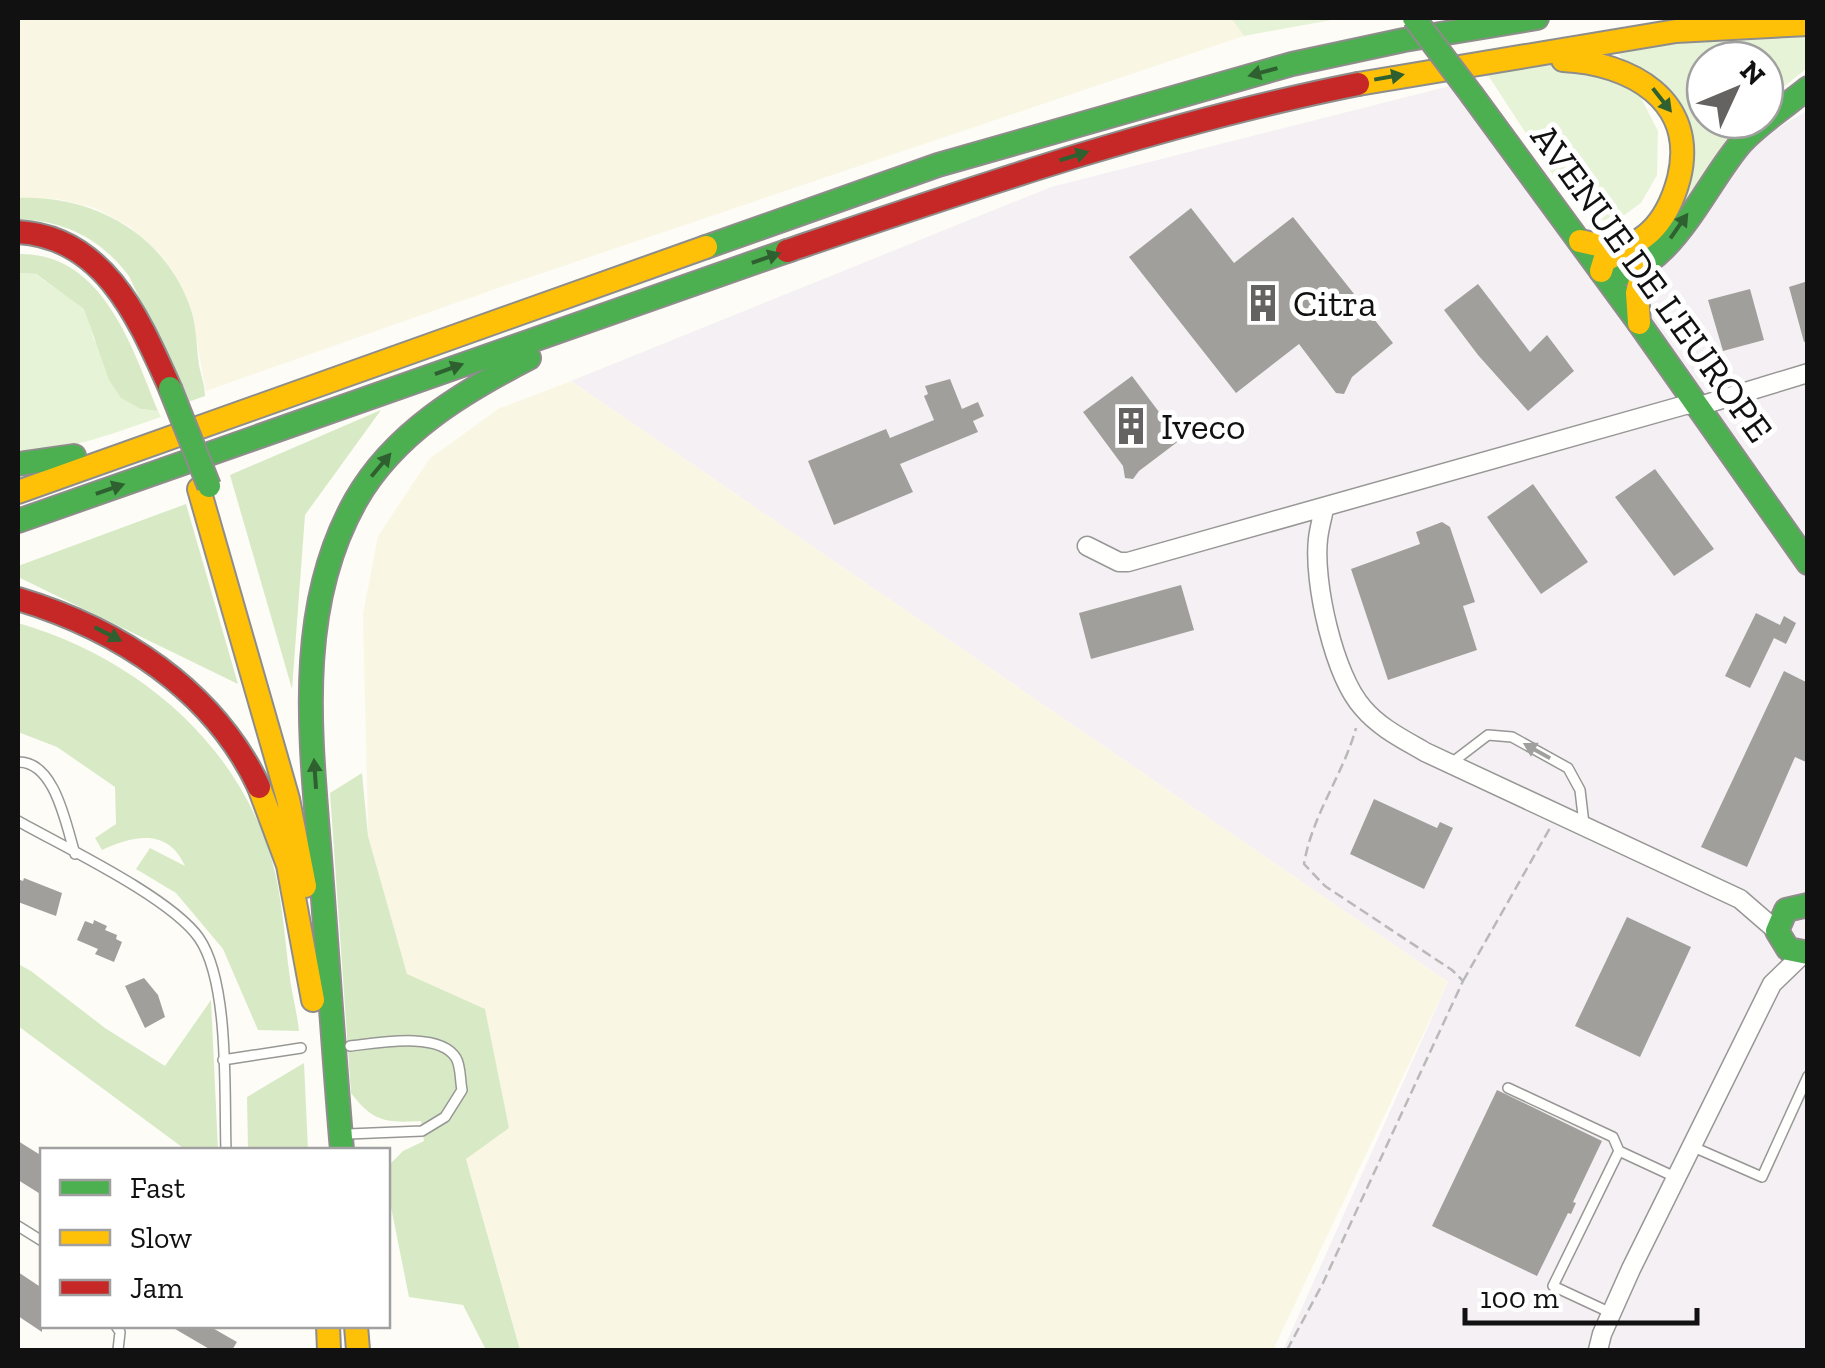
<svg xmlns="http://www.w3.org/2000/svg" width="1825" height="1368" viewBox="0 0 1825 1368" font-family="'Zilla Slab',serif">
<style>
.industrial{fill:#f5f0f3}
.farmland{fill:#f9f7e4}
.green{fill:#e7f3d7}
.forest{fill:#d8eac5}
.building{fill:#a19f9c}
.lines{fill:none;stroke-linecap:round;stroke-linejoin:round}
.lane-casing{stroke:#979795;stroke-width:12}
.street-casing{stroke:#979795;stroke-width:21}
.fast-casing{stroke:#8e8d8b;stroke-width:26}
.slow-casing{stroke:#8e8d8b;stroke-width:26}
.jam-casing{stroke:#8e8d8b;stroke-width:26}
.path{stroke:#b9b9b8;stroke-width:2.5;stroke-dasharray:10 5;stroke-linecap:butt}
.lane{stroke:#fffffe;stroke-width:9}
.street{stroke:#fffffe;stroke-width:18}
.fast{stroke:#4caf50;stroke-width:22}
.slow{stroke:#ffc107;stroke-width:22}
.jam{stroke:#c62828;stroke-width:22}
.fast-bridge-casing{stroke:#8e8d8b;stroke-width:26;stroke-linecap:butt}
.fast-bridge{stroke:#4caf50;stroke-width:22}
.oneway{fill:#2e6030}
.oneway2{fill:#a0a09f}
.labels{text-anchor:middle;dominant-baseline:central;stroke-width:10;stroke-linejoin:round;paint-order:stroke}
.street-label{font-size:38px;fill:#111;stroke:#fff}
.poi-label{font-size:38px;fill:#111;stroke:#fff;text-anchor:start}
</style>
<rect width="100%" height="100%" fill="#fdfcf7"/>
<path class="industrial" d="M1450 86 1607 299 1750 144 1807 111V1350H1283L1448 982 571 381 1051 187Z"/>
<path class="farmland" d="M18 18H1231L1244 36 501 287 206 391 190 306 172 270 160 254 130 227 95 208 57 199 18 198Z
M571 381 1448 982 1273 1350H520L466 1158 407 974 368 836 363 614 378 536 429 459 498 409Z"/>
<path class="green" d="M1231 18H1342L1244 36Z
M1807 35V68L1765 102V60H1705V120H1744L1678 212 1690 165 1615 48Z
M1551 65 1595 68 1639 94 1658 131 1657 175 1641 203 1616 221 1595 219 1553 175 1484 69Z
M18 273 35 274 85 309 94 340 141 409 158 411 161 417C116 432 66 453 18 450Z"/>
<path class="forest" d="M18 198C92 195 162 232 189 304 197 325 196 344 199 365 201 376 205 385 205 396L188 402 129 276C100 238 65 221 18 219Z
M18 254C103 252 132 347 158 411L141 409 121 398 109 380 84 309 36 274 18 273Z
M381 410 305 515 292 689 230 475Z
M186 504 238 684 18 577V566Z
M18 623C133 656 235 739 271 857 282 895 284 932 289 971 291 991 297 1011 299 1031L258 1030 223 949 176 893 136 869 150 848 185 866C168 828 134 835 102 850L95 838 116 824 115 787 57 747 18 732Z
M362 773 368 836 407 974 485 1009 509 1128 466 1159 520 1350H486L463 1305 409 1297 388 1192V1166L403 1151 424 1141 421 1121C386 1123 373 1122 351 1093L330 793Z
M18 964 31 971 105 1028 165 1066 211 1000 218 1150H186L18 1026Z
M304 1063 308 1150H248L247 1097Z"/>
<path class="building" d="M1191 208 1234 263 1293 217 1393 343 1352 377 1344 394 1336 393 1299 344 1236 393 1129 257Z
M1808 281V341L1804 342 1789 287Z
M1478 284 1530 352 1547 335 1574 371 1528 411 1478 355 1444 310Z
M1750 289 1764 340 1723 351 1708 300Z
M1132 376 1180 440 1139 471 1133 479 1125 478 1123 466 1083 412Z
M950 379 962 409 978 402 984 416 973 421 978 432 900 464 913 492 834 525 808 461 886 429 890 438 934 420 924 396 928 394 925 386Z
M1655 469 1714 549 1674 576 1615 497Z
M1533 484 1588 562 1541 594 1487 517Z
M1442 522 1450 527 1475 602 1463 606 1477 650 1388 680 1351 569 1420 544 1416 532Z
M1181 585 1194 630 1091 659 1079 613Z
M1756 613 1780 625 1784 616 1796 623 1786 644 1774 638 1750 688 1725 676Z
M1784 671 1808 683V763L1795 757 1747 867 1701 847Z
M1374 799 1437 828 1440 822 1453 828 1424 889 1350 854Z
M24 878 62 893 56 916 18 902V879L23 881Z
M1627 917 1691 947 1640 1057 1575 1026Z
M94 920 107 926 105 930 117 935 116 939 122 942 114 962 95 954 98 949 77 940 85 921 93 924Z
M144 978 158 995 165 1017 145 1028 125 986Z
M1497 1090 1602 1141 1573 1202 1576 1203 1571 1214 1568 1213 1537 1276 1432 1226Z
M18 1141 42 1156V1195L18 1180Z
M18 1272 42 1288V1332L18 1316Z
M170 1326H209L237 1342 232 1350H211Z"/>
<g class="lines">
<g class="lane-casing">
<path id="lane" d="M18 762C55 761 66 825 75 854
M1450 764 1488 735 1512 737 1568 768 1580 790 1584 824
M18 821C64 847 170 897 199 938 230 983 224 1095 226 1150
M223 1060 301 1048
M1508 1088 1613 1137 1619 1151 1675 1177
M348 1134 422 1131 445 1117 462 1090C460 1081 461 1066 456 1058 440 1031 377 1043 350 1046
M1691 1146 1762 1177 1808 1076
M18 1226 42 1241
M1611 1313 1553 1286 1619 1151
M116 1326 120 1332 118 1350"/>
</g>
<g class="street-casing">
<path id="street" d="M1324 509C1322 519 1319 529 1318 539 1313 582 1334 676 1363 708 1380 728 1403 739 1425 752L1740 899 1777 931
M1087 546 1119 562H1128L1685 405 1706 404 1808 373
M1598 1350 1602 1334 1631 1269 1772 984 1803 954"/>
</g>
<g class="fast-casing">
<path id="fast" d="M1472 95 1639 323 1808 563
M706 247 938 165 1292 64 1404 40 1537 18
M1605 275C1668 280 1705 183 1742 142 1761 122 1787 105 1808 88
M18 464 74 456
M18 521 787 251
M1808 905 1786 910 1777 931 1788 949 1808 953
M342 1150C334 1057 328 964 321 871 312 747 292 613 356 500 394 433 463 392 529 358"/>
</g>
<g class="slow-casing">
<path id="slow" d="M1563 60C1630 63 1698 100 1679 178 1674 197 1665 218 1650 232 1637 244 1619 252 1604 261L1601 271
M1358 84 1676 31 1808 24
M1580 241 1607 247 1630 244
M1639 323 1637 293 1643 269
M199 489 288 799 305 886
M18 492 706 247
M259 787 288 865 313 1000
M328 1326 329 1350
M356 1326 358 1350"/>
</g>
<g class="jam-casing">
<path id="jam" d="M18 232C105 237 139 319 170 388
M787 251C976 187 1162 123 1358 84
M18 599C118 629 213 689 259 787"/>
</g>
<path class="path" d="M1463 981 1550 828
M1287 1350 1323 1283 1463 981 1452 970 1325 886 1304 864C1312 815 1343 775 1356 728"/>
<use href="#lane" class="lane"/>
<use href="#street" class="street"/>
<use href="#fast" class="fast"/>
<use href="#slow" class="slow"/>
<use href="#jam" class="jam"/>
<g class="fast-bridge-casing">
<path id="fast-bridge" d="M1414 18 1472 95
M170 388 209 486"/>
</g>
<use href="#fast-bridge" class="fast-bridge"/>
</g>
<defs><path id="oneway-solid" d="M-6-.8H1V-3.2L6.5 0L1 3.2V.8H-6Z" transform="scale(2.5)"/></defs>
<g class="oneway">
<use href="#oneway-solid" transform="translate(1263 72) rotate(165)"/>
<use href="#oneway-solid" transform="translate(1389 77) rotate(-10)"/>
<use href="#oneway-solid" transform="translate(1662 100) rotate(52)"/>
<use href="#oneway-solid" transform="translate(1074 156) rotate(-17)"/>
<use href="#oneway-solid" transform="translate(1679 226) rotate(-55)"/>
<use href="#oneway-solid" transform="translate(766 258) rotate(-19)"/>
<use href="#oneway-solid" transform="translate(449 369) rotate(-20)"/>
<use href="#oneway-solid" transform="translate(381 465) rotate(-50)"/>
<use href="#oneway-solid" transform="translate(110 489) rotate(-19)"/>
<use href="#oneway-solid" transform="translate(108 634) rotate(27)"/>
<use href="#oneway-solid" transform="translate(315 774) rotate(-94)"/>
</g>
<use class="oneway2" href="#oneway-solid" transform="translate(1537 751) rotate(-151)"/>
<defs>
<g id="building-bare" transform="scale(3)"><path d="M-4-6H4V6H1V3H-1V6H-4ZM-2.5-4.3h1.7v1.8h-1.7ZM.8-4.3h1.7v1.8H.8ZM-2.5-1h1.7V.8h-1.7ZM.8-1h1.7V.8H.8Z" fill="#646362" stroke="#fff" stroke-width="2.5" paint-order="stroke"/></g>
</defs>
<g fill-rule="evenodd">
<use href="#building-bare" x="1263" y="303"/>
<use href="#building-bare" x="1131" y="426"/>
</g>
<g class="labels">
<g class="street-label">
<text transform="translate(1652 283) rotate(54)">AVENUE DE L'EUROPE</text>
</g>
<g class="poi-label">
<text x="1293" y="303">Citra</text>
<text x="1161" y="426">Iveco</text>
</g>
</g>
<rect width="1825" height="1368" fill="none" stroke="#111111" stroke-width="40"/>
<rect x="40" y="1148" width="350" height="180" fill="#ffffff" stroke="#a0a0a0" stroke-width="2.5"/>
<rect x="60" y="1180" width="50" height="15" fill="#4caf50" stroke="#a0a0a0" stroke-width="2.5"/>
<text x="130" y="1198" font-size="30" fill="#111111">Fast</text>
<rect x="60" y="1230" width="50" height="15" fill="#ffc107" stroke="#a0a0a0" stroke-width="2.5"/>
<text x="130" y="1248" font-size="30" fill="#111111">Slow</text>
<rect x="60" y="1280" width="50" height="15" fill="#c62828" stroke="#a0a0a0" stroke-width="2.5"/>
<text x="130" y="1298" font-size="30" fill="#111111">Jam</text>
<g transform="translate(1735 90) rotate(46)"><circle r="48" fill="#ffffff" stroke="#a0a0a0" stroke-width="2.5"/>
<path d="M0-8L18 38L0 25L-18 38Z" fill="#646362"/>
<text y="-15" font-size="28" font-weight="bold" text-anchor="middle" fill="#111111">N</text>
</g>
<path d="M1465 1308v15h232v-15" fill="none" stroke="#111111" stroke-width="5"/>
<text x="1480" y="1308" font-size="30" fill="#111111" stroke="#ffffff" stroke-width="8" paint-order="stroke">100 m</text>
</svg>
